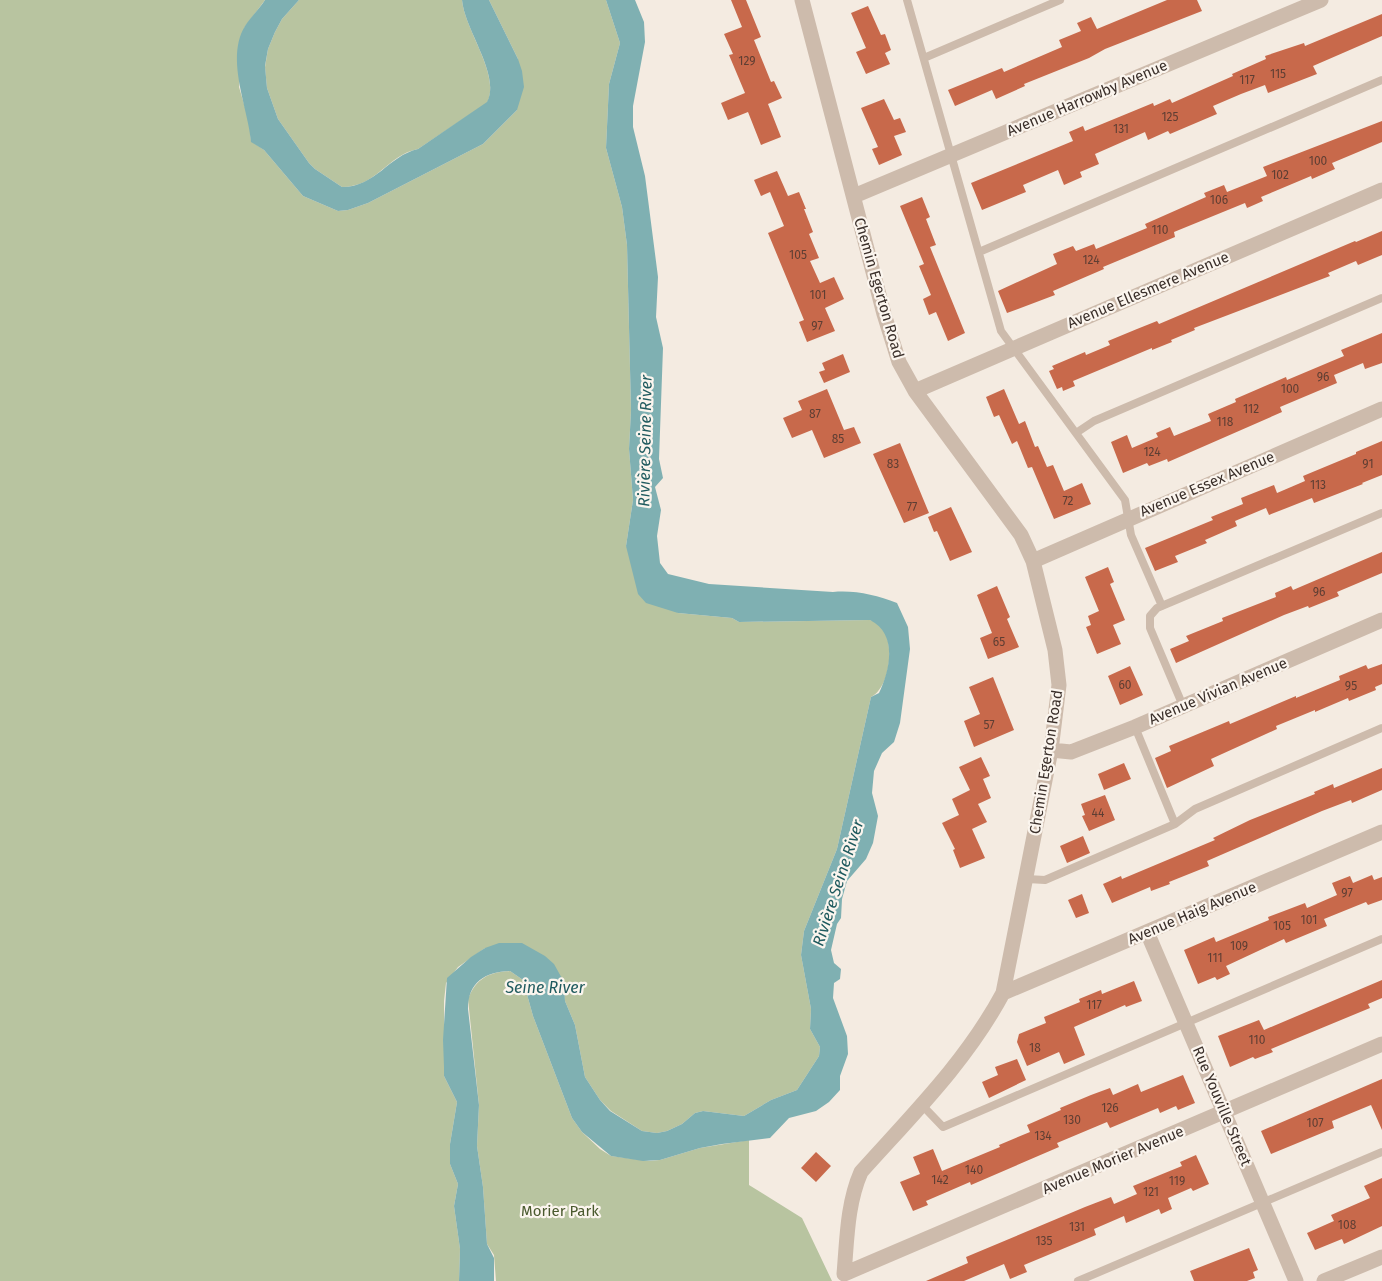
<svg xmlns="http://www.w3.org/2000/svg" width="1382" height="1281" viewBox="0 0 1382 1281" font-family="'Fira Sans',sans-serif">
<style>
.green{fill:#b8c4a0}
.water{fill:#7fb0b2}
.building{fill:#c8694b}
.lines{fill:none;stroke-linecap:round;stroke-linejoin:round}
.lane{stroke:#cdbbac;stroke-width:8}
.street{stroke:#cdbbac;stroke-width:15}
.labels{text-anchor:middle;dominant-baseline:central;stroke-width:4.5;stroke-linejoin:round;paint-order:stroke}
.number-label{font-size:12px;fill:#5e3e33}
.street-label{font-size:15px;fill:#3b302b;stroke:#fbf5ee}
.park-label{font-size:15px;fill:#4a5a2e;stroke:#fbf5ee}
.water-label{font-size:16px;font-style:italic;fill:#1f5a5e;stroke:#fbf5ee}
</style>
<rect width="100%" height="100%" fill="#f4ebe1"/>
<path class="green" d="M0 0H265L244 28 239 87 249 121 251 141 264 150 303 196 338 211 348 210 368 203 483 144 517 110 518 59 489 0H606L620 43 609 84 606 148 622 207 627 245 631 410 629 449 633 500 626 546 678 613 732 618 739 622 870 620C873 621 876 622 879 624 896 639 891 687 871 697L837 849 804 931 801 955 811 1009 810 1029 820 1047 819 1056 797 1090 771 1100 744 1116 703 1111 695 1113 682 1124 667 1131 657 1133 642 1131 611 1111 600 1100 585 1077 575 1025 565 1001 564 982 485 948 458 967 446 983 444 1001V1076L457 1102 450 1144V1164L458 1184 454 1206 460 1249 459 1281H0Z
M299 0H462C465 31 501 75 487 103L418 149C387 155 377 187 342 187L315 169 309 163 278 119 267 88 265 67 268 49 275 32 282 19Z
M510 971 523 980 533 1016 572 1118 582 1132 600 1149 611 1156 649 1161 660 1160 700 1148 749 1140V1185L802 1218 832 1281H496L494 1255 487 1244 483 1187 477 1146 479 1105 468 999C476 979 488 972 510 971Z"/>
<path class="water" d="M265 0H299L282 19 275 32 268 49 265 66 267 88 278 119 309 163 315 169 342 187C376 187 388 156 418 149L487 102C501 75 465 31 462 0H489L518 59 522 71 524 87 517 110 483 144 368 203 348 210 338 211 303 196 264 150 251 142C248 107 225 59 245 26 251 17 259 9 265 0Z
M606 0H635L644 22 645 42 633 106V127L645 176 658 277 656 317 663 348 659 459 663 478 655 487 661 510 657 536 660 563 668 574 709 584 833 592C855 590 876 595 897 603L908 627 910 649 900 723 894 742 882 753 874 771 872 793 878 816 873 843 866 859 847 881 842 899 841 918 837 924 831 950 834 963 841 969 840 979 834 983 833 998 847 1036 848 1054 840 1076V1090L829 1102 816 1111 789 1118 770 1138 722 1144 700 1148 660 1160 643 1161 611 1156 582 1132 572 1118 533 1016 523 980 510 971C485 972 468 982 468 1009L479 1105 477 1146 483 1187 487 1244 494 1258V1281H459L460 1249 454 1206 458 1184 450 1164V1144L457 1102 444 1076V1067L443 1040 447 978 471 957 485 948 499 943H522L545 956 554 964 564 982 565 1001 575 1025 585 1077 600 1100 610 1111 642 1131 657 1133 667 1131 682 1124 695 1113 703 1111 744 1116 771 1100 797 1090 819 1056 820 1047 810 1029 811 1009 801 955 804 931 837 849 871 697 879 693C890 670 898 634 870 620L739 622 732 618 678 613 646 603 638 594 626 546 633 500 629 449 631 410 627 245 622 207 606 148 609 84 620 43Z"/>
<path class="building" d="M731 0H746L761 37 754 40 771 82 774 81 782 98 768 104 781 137 761 145 748 112 728 120 721 103 745 93 729 55 733 54 724 34 742 27Z
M1167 0H1197L1202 11 1105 49 1089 58 1024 84 1025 86 996 99 992 90 955 106 948 90 1002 68 1004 72 1062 47 1059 40 1081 31 1077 23 1091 17 1097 29Z
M868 6 881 35 885 34 891 50 885 53 890 64 866 74 856 52 866 48 851 13Z
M1382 14V36L1313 66 1317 74 1268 93 1265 85 1241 94 1213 106 1217 114 1170 134 1168 131 1148 140 1145 132 1095 154 1099 164 1080 172 1082 177 1064 185 1058 170 1023 185 1026 192 982 210 971 183 1073 141 1069 132 1083 126 1085 131 1153 103 1154 106 1170 99 1172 103 1233 76 1232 74 1266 59 1265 56 1304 43 1305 46Z
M884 99 894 120 900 118 906 132 894 136 902 155 879 165 872 149 878 147 861 108Z
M1382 121V142L1332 163 1335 169 1312 179 1311 176 1261 197 1263 201 1247 208 1245 203 1174 232 1175 237 1103 267 1104 269 1053 291 1055 295 1007 313 998 291 1057 264 1053 254 1073 246 1076 251 1094 244 1096 249 1147 228 1145 224 1206 197 1204 193 1224 185 1227 192 1267 176 1263 167Z
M777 171 788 196 799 192 806 209H804L813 232 809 234 819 258 810 261 820 283 834 277 844 299 825 308 835 331 807 342 799 322 804 320 768 233 784 226 770 192 761 196 754 180Z
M922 197 930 217 926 219 936 245 930 247 965 333 948 341 936 312 929 315 923 299 931 295 919 266 924 264 900 206Z
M1382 231V255L1358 265 1356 261 1328 273 1330 276 1309 284 1194 328 1195 330 1171 340 1172 342 1152 350V348L1073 381 1075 386 1063 391 1062 387 1057 389 1049 371 1054 369 1052 366 1085 352 1086 355 1110 345 1108 341 1137 329 1157 321 1159 324 1355 241 1356 242Z
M1382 333V363L1365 369 1363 363 1334 375 1337 383 1280 407 1282 412 1168 462 1167 459 1149 466 1147 463 1123 473 1111 442 1127 435 1132 448 1158 437 1156 433 1170 427 1174 436 1211 421 1208 414 1236 402 1235 399 1286 377 1287 380 1344 356 1341 350Z
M843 354 850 372 824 383 819 372 825 370 822 363Z
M827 389 844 430 854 427 861 443 824 458 812 430 792 438 783 418 802 410 798 401Z
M1004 389 1019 424 1025 421 1035 447 1038 446 1047 467 1053 465 1064 491 1082 483 1091 504 1054 519 1032 467 1028 468 1017 441 1012 444 999 415 994 417 986 397Z
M1382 441V475L1362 483 1363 484 1314 503 1312 498 1269 515 1266 508 1235 521 1237 526 1205 540 1207 543 1175 556 1178 562 1155 571 1145 548 1213 520 1211 517 1243 504 1241 498 1274 485 1277 493 1305 481 1303 476 1356 454V452Z
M900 443 929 513 904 523 873 454Z
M951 507 972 552 950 561 937 531 934 532 928 517Z
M1382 552V573L1337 592 1339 596 1309 608 1308 606 1284 615 1176 663 1170 649 1189 641 1186 636 1223 621 1222 618 1276 597 1275 593 1291 586 1293 590Z
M1108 567 1114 582 1110 584 1125 620 1113 625 1121 644 1097 654 1086 627 1091 625 1088 616 1099 611 1085 577Z
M997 586 1010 617 1007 619 1019 647 988 659 980 638 992 633 977 595Z
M1382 664V684L1375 687 1376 690 1349 701 1348 698 1315 712V710L1276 726 1277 729 1211 759 1214 766 1167 788 1155 758 1171 751 1169 746 1229 721 1230 724 1296 696V698L1340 680 1339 676 1366 665 1368 669Z
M1130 666 1143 695 1120 705 1108 676Z
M993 677 1014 730 974 747 964 721 980 714 969 687Z
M981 757 990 776 983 779 991 798 978 804 987 822 972 829 985 858 960 868 953 850 955 849 942 823 959 815 952 799 970 790 959 767Z
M1124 763 1131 779 1104 790 1098 774Z
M1382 768V790L1352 803 1351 800 1322 811 1207 861 1209 866 1169 882 1170 884 1151 891 1150 887 1112 903 1103 884 1121 876 1122 879 1215 840 1213 838 1250 820 1315 794 1314 792 1333 784 1334 788Z
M1105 795 1115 820 1089 831 1082 816 1085 815 1081 804Z
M1083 836 1090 853 1067 863 1060 846Z
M1372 875 1374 880 1382 877V900L1368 905 1366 902 1324 919 1327 926 1286 943 1284 939 1226 966 1230 974 1217 980 1215 977 1198 984 1184 950 1214 937 1216 942 1269 920 1268 917 1284 911 1305 903 1307 908 1337 895 1332 883 1350 876 1353 883Z
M1082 894 1089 913 1076 918 1068 900Z
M1382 980V998L1368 1004 1370 1008 1271 1049 1273 1052 1255 1059 1253 1057 1230 1067 1218 1036 1259 1020 1264 1030Z
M1134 981 1142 1001 1126 1007 1125 1005 1074 1027 1085 1055 1064 1064 1059 1052 1027 1066 1017 1042 1019 1034 1046 1023 1044 1017 1080 1002 1079 999 1101 990 1102 994Z
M1017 1059 1026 1080 989 1098 982 1082 998 1075 995 1067Z
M1183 1075 1195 1103 1178 1110 1176 1106 1160 1113 1158 1108 1110 1128 1107 1122 1057 1143 1059 1147 971 1185 970 1182 926 1201 928 1205 913 1211 900 1182 920 1174 913 1157 933 1149 942 1171 1000 1147 999 1145 1030 1132 1027 1125 1061 1110 1060 1108 1091 1095 1110 1088 1113 1095 1138 1084 1141 1092Z
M1382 1079V1130L1371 1105 1332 1121 1334 1128 1271 1154 1261 1131Z
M816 1152 831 1166 816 1182 801 1168Z
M1196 1155 1209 1184 1193 1191 1191 1188 1168 1198 1172 1209 1161 1214 1159 1209 1126 1223 1124 1216 1094 1229 1096 1235 1024 1265 1027 1272 1010 1279 1004 1264 964 1281H926L968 1263 966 1257 1085 1207 1111 1197 1114 1204 1137 1194 1133 1186 1182 1166 1180 1162Z
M1382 1178V1226L1344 1244 1342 1239 1315 1250 1307 1233 1334 1221 1331 1215 1370 1198 1364 1186Z
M1249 1248 1258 1270 1253 1272 1255 1278 1247 1281H1194L1190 1271Z"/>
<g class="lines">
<path class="lane" d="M907 0 1001 331 1125 500 1131 535 1162 606
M924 58 1060 0
M979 252 1382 80
M1076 433 1094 421 1382 298
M1183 706 1150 628V616L1157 608 1382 513
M1135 727 1175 824
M1027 879 1045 880 1175 824 1195 809 1382 728
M921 1104 943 1127 1382 939
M1078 1281 1382 1152"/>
<path class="street" d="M802 0 884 314 899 362 915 391 1021 535 1033 561 1055 650 1059 685 1051 750 1003 993C966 1062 912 1115 861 1172 847 1204 847 1240 844 1274L1382 1044
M854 196 1321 0
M915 391 1382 190
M1033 561 1382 409
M1051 750 1071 752 1135 727 1382 620
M1147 932 1296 1281
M1003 993 1382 832
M1324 1281 1382 1257"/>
</g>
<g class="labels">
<g class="number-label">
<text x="747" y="61">129</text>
<text x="1278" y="74">115</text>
<text x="1247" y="80">117</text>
<text x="1170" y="117">125</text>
<text x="1121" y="129">131</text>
<text x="1318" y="161">100</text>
<text x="1280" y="175">102</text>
<text x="1219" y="200">106</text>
<text x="1160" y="230">110</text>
<text x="798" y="255">105</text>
<text x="1091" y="260">124</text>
<text x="818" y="295">101</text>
<text x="817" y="326">97</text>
<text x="1323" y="377">96</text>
<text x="1290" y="389">100</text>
<text x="1251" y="409">112</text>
<text x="815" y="414">87</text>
<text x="1225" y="422">118</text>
<text x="838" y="439">85</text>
<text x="1152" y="452">124</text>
<text x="893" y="464">83</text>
<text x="1368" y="464">91</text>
<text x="1318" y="485">113</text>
<text x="1068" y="501">72</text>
<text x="912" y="507">77</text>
<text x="1319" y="592">96</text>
<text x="999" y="642">65</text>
<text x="1125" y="685">60</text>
<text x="1351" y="686">95</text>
<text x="989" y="725">57</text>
<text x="1098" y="813">44</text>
<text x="1347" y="893">97</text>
<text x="1309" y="920">101</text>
<text x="1282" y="926">105</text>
<text x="1239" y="946">109</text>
<text x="1215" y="958">111</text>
<text x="1094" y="1005">117</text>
<text x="1257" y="1040">110</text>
<text x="1035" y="1048">18</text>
<text x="1110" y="1108">126</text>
<text x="1072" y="1120">130</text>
<text x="1315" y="1123">107</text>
<text x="1043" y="1136">134</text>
<text x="974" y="1170">140</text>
<text x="940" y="1180">142</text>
<text x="1177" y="1181">119</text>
<text x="1151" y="1192">121</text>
<text x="1347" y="1225">108</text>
<text x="1077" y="1227">131</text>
<text x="1044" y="1241">135</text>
</g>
<g class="street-label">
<text transform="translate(1087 98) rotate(-23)">Avenue Harrowby Avenue</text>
<text transform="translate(879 288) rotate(74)">Chemin Egerton Road</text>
<text transform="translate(1148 290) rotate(-23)">Avenue Ellesmere Avenue</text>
<text transform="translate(1207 484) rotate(-23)">Avenue Essex Avenue</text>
<text transform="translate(1218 691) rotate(-23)">Avenue Vivian Avenue</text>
<text transform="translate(1046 762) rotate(-81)">Chemin Egerton Road</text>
<text transform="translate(1192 913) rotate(-23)">Avenue Haig Avenue</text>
<text transform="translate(1222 1106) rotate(67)">Rue Youville Street</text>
<text transform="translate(1113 1160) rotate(-23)">Avenue Morier Avenue</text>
</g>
<g class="park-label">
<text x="560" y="1211">Morier Park</text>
</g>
<g class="water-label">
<text transform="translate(645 441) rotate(-89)">Rivière Seine River</text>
<text transform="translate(838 883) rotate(-72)">Rivière Seine River</text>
<text x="545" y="987">Seine River</text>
</g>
</g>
</svg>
